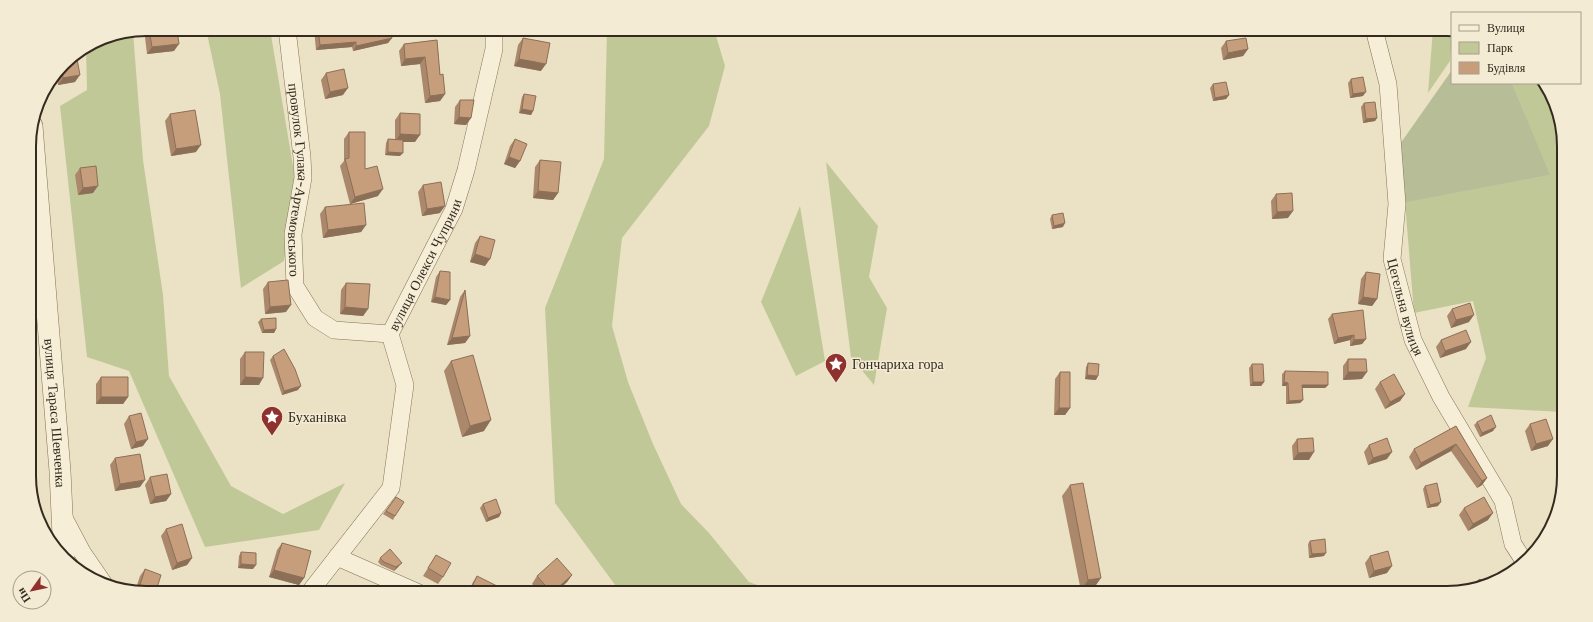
<svg xmlns="http://www.w3.org/2000/svg" width="1593" height="622" viewBox="0 0 1593 622" font-family="'Libre Baskerville',serif">
<style>
.green{fill:#c1c898}
.cemetery{fill:#b7be97}
.lines{fill:none;stroke-linecap:round;stroke-linejoin:round}
.minor-casing{stroke:#84735b;stroke-width:18}
.tertiary-casing{stroke:#84735b;stroke-width:22}
.minor{stroke:#f6eed6;stroke-width:17}
.tertiary{stroke:#f6eed6;stroke-width:21}
.wall{fill:#ab886b}
.shaded-wall{fill:#8b6f57}
.building{fill:#c79e7c;stroke:#8b6f57}
.labels{text-anchor:middle;dominant-baseline:central;stroke-width:3;stroke-linejoin:round;paint-order:stroke}
.street-label{font-size:14px;fill:#352a1f;stroke:#f3ebd3}
.poi-label{font-size:14px;fill:#352a1f;stroke:#f3ebd3;text-anchor:start}
.rim{fill:none;stroke:#352a1f;stroke-width:2}
</style>
<rect width="100%" height="100%" fill="#ebe1c4"/>
<path class="green" d="M206 29H270L295 178 284 261 241 288 220 94Z
M607 29H714L725 66 709 126 622 238 612 326 628 382 653 444 681 504 709 533 749 582 779 593H621L555 503 545 308 604 159Z
M1433 29 1452 30 1450 61 1428 93Z
M133 32 143 160 163 295 169 376 231 486 283 514 345 483 319 530 205 547 129 371 87 357 60 106 87 90 86 47 101 38Z
M1512 83H1543L1563 131 1564 412 1468 407 1486 358 1473 301 1414 313 1405 202 1549 175Z
M826 162 878 226 869 277 887 308 874 385 851 357Z
M800 206 825 361 796 376 761 302Z"/>
<path class="cemetery" d="M1452 70V83H1512L1550 175 1397 204 1393 154Z"/>
<g class="lines">
<g class="minor-casing">
<g id="minor">
<path id="s1" d="M287 29 302 157 303 178 293 234 295 286 315 318 334 330 390 334"/>
<path id="s2" d="M1374 29 1388 84 1397 204 1392 259 1413 340 1441 397 1503 501 1513 544 1524 561"/>
<path d="M63 516 82 552 104 584"/>
<path d="M337 557 419 593"/>
<path id="s3" d="M309 593 391 488 405 385 390 334 454 209 466 170 494 49V29"/>
</g>
</g>
<g class="tertiary-casing">
<g id="tertiary">
<path id="s4" d="M32 126 60 471 64 557"/>
</g>
</g>
<use href="#minor" class="minor"/>
<use href="#tertiary" class="tertiary"/>
</g>
<path class="wall" d="M144 29H177L174 51 147 54Z
M314 29H393L390 30 392 38 388 43 353 51 352 47 316 50Z
M523 38 541 71 514 66 518 45Z
M437 40 440 75 445 94 440 101 425 103 420 64 401 66 399 51 404 44Z
M1226 41 1248 49 1243 56 1223 60 1221 48Z
M69 58 75 82 58 85 56 74Z
M326 73 343 95 325 99 321 80Z
M1351 79 1363 96 1350 98 1348 83Z
M1213 84 1229 95 1226 99 1213 101 1210 88Z
M524 94 533 111 531 115 519 113 522 97Z
M460 100 471 118 466 125 454 124 455 107Z
M1364 103 1377 118 1375 121 1363 123 1361 107Z
M400 113 415 142H403L400 156 385 155 386 143 388 139 395 140V120Z
M170 114 196 152 171 156 165 121Z
M349 132 365 169 378 196 350 204 340 166 344 161V139Z
M515 139 520 161 515 168 504 164 510 146Z
M540 160 558 193 553 200 533 198 535 167Z
M80 168 93 193 78 195 75 175Z
M423 185 440 213 422 216 418 192Z
M1276 194 1288 218 1272 219 1271 201Z
M325 207 366 225 361 232 323 238 320 214Z
M1052 215 1063 227 1052 229 1050 219Z
M480 236 485 266 470 262 475 243Z
M440 271 450 300 446 305 431 302 436 277Z
M1366 272 1377 299 1372 306 1358 304 1361 279Z
M268 282 286 312 265 314 263 289Z
M346 283 368 309 363 316 340 314 341 290Z
M465 290 470 336 465 343 447 345 460 297Z
M1452 309 1469 322 1451 328 1447 316Z
M1332 314 1366 339 1362 344 1350 346V340L1334 344 1328 319Z
M261 319 276 329 274 333H262L258 322Z
M1441 340 1466 349 1440 358 1436 347Z
M245 352 259 385H240V359Z
M273 356 298 390 282 395 270 360Z
M1348 359 1362 379 1343 380V366Z
M451 361 484 431 462 437 444 371Z
M1088 363 1096 380 1085 379 1086 367Z
M1252 364 1264 382 1261 386H1250L1249 368Z
M1285 371 1328 385 1325 388H1302L1303 400 1300 403 1286 404V386H1282V374Z
M1060 372 1070 408 1065 415H1054L1055 379Z
M101 377 128 397 123 404H96V384Z
M1380 382 1405 394 1400 401 1385 409 1375 389Z
M129 416 143 446 131 449 124 424Z
M1477 422 1493 431 1480 437 1474 425Z
M1530 424 1548 446 1531 451 1525 431Z
M1456 426 1487 478 1482 485 1477 488 1451 451 1416 470 1409 457 1414 449Z
M1297 439 1309 460H1293L1292 446Z
M1369 445 1387 459 1368 465 1364 452Z
M115 458 140 487 115 491 110 465Z
M1564 459V476L1563 479 1562 462Z
M150 477 171 494 166 501 150 504 145 485Z
M1070 485 1094 588 1089 589V593H1067L1072 586H1080L1062 496Z
M1425 486 1438 506 1427 508 1423 489Z
M396 497 395 516 393 520 383 514Z
M483 504 501 513 499 517 486 522 480 508Z
M1464 508 1488 520 1468 531 1459 515Z
M166 529 192 558 187 565 172 570 161 536Z
M1310 541 1324 556 1309 558 1308 544Z
M282 543 304 578 299 585 269 577 277 550Z
M241 552 253 569 238 568 239 556Z
M436 555 443 577 438 584 423 576Z
M1370 556 1387 573 1369 578 1365 563Z
M380 558 399 566 394 571 381 565 378 562Z
M145 569 156 591 155 593H146L135 591 140 576Z
M572 575 567 582 555 593H540L532 584 537 576Z
M477 576 494 593H468L473 582Z"/>
<path class="shaded-wall" d="M392 38 388 43 353 51 356 46Z
M356 42 352 47 316 50 320 45Z
M179 44 174 51 147 54 152 47Z
M1248 49 1243 56 1223 60 1228 53Z
M425 57 420 64 401 66 405 59Z
M519 59 546 64 541 71 514 66Z
M80 75 75 82 58 85 63 78Z
M348 88 343 95 325 99 330 92Z
M1366 92 1363 96 1350 98 1353 94Z
M445 94 440 101 425 103 430 96Z
M1229 95 1226 99 1213 101 1215 98Z
M522 109 533 111 531 115 519 113Z
M459 117 471 118 466 125 454 124Z
M1377 118 1375 121 1363 123 1366 119Z
M400 134 420 135 415 142H395Z
M201 145 196 152 171 156 176 149Z
M388 152 403 153 400 156 385 155Z
M509 157 520 161 515 168 504 164Z
M98 186 93 193 78 195 83 188Z
M383 189 378 196 350 204 355 197Z
M538 191 558 193 553 200 533 198Z
M445 206 440 213 422 216 427 209Z
M1293 211 1288 218 1272 219 1277 212Z
M1065 223 1063 227 1052 229 1054 226Z
M366 225 361 232 323 238 328 230Z
M475 254 490 259 485 266 470 262Z
M435 297 450 300 446 305 431 302Z
M1363 297 1377 299 1372 306 1358 304Z
M291 305 286 312 265 314 270 307Z
M345 307 368 309 363 316 340 314Z
M1474 315 1469 322 1451 328 1456 320Z
M276 329 274 333H262L264 330Z
M1354 335 1350 340 1334 344 1338 338Z
M470 336 465 343 447 345 452 338Z
M1366 339 1362 344 1350 346 1354 340Z
M1471 342 1466 349 1440 358 1445 351Z
M1348 372H1367L1362 379 1343 380Z
M1087 375 1098 376 1096 380 1085 379Z
M245 377 263 378 259 385H240Z
M1253 382H1264L1261 386H1250Z
M1284 382 1288 383 1286 386H1282Z
M1302 385H1328L1325 388H1300Z
M301 386 298 390 282 395 284 391Z
M1405 394 1400 401 1385 409 1390 402Z
M101 397H128L123 404H96Z
M1303 400 1300 403 1286 404 1289 401Z
M1059 408H1070L1065 415H1054Z
M491 420 484 431 462 437 470 426Z
M1496 427 1493 431 1480 437 1482 433Z
M148 439 143 446 131 449 136 442Z
M1553 439 1548 446 1531 451 1536 444Z
M1456 444 1451 451 1416 470 1421 463Z
M1314 452 1309 460H1293L1298 453Z
M1392 452 1387 459 1368 465 1373 458Z
M1487 478 1482 485 1477 488 1482 481Z
M145 480 140 487 115 491 120 484Z
M171 494 166 501 150 504 155 497Z
M1441 502 1438 506 1427 508 1430 505Z
M501 513 499 517 486 522 488 518Z
M1493 513 1488 520 1468 531 1473 524Z
M1326 553 1324 556 1309 558 1312 554Z
M192 558 187 565 172 570 177 563Z
M402 563 394 571 396 567Z
M241 564 256 565 253 569 238 568Z
M1392 566 1387 573 1369 578 1374 571Z
M274 570 304 578 299 585 269 577Z
M572 575 567 582 555 593H552Z
M1101 578 1094 588 1081 590 1088 580Z
M140 585 156 591 155 593H146L136 591Z"/>
<path class="building" d="M149 29H177L179 44 152 47Z
M318 29H390L392 38 356 46V42L320 45Z
M523 38 550 43 546 64 519 59Z
M1246 38 1248 49 1228 53 1226 41Z
M437 40 440 75 443 74 445 94 430 96 425 57 405 59 404 44Z
M76 54 80 75 63 78 62 67 69 58Z
M344 69 348 88 330 92 326 73Z
M1363 77 1366 92 1353 94 1351 79Z
M1226 82 1229 95 1215 98 1213 84Z
M524 94 536 96 533 111 522 109Z
M460 100H474L471 118 459 117Z
M1375 102 1377 118 1366 119 1364 103Z
M195 110 201 145 176 149 170 114Z
M400 113 420 114V135L400 134Z
M349 132H365V169L377 166 383 189 355 197 345 159 349 158Z
M388 139 403 140V153L388 152Z
M515 139 527 144 520 161 509 157Z
M540 160 561 162 558 193 538 191Z
M96 166 98 186 83 188 80 168Z
M441 182 445 206 427 209 423 185Z
M1292 193 1293 211 1277 212 1276 194Z
M364 203 366 225 328 230 325 207Z
M1063 213 1065 223 1054 226 1052 215Z
M480 236 495 240 490 259 475 254Z
M440 271 450 272V300L435 297Z
M1366 272 1380 274 1377 299 1363 297Z
M288 280 291 305 270 307 268 282Z
M346 283 370 284 368 309 345 307Z
M465 290 470 336 452 338Z
M1470 303 1474 315 1456 320 1452 309Z
M1363 310 1366 339 1354 340V335L1338 338 1332 314Z
M276 318V329L264 330 261 319Z
M1466 330 1471 342 1445 351 1441 340Z
M284 349 295 369 301 386 284 391 273 356Z
M245 352H264L263 378 245 377Z
M473 355 491 420 470 426 451 361Z
M1348 359H1366L1367 372H1348Z
M1088 363 1099 364 1098 376 1087 375Z
M1252 364H1263L1264 382H1253Z
M1285 371 1328 372V385H1302L1303 400 1289 401 1288 383 1284 382Z
M1060 372H1070V408H1059Z
M1394 374 1405 394 1390 402 1380 382Z
M101 377H128V397H101Z
M141 413 148 439 136 442 129 416Z
M1491 415 1496 427 1482 433 1477 422Z
M1546 419 1553 439 1536 444 1530 424Z
M1456 426 1487 478 1482 481 1456 444 1421 463 1414 449Z
M1313 438 1314 452 1298 453 1297 439Z
M1387 438 1392 452 1373 458 1369 445Z
M140 454 145 480 120 484 115 458Z
M167 474 171 494 155 497 150 477Z
M1083 483 1101 578 1088 580 1070 485Z
M1437 483 1441 502 1430 505 1425 486Z
M396 497 404 502 395 516 386 511Z
M1484 497 1493 513 1473 524 1464 508Z
M496 499 501 513 488 518 483 504Z
M182 524 192 558 177 563 166 529Z
M1325 539 1326 553 1312 554 1310 541Z
M282 543 311 551 304 578 274 570Z
M390 549 402 563 396 567 384 562 380 558Z
M1388 551 1392 566 1374 571 1370 556Z
M241 552 256 553V565L241 564Z
M436 555 451 563 443 577 428 568Z
M557 558 572 575 552 593 537 576Z
M145 569 161 575 156 591 140 585Z
M477 576 497 586 494 593H469Z
M1480 579 1483 582 1469 587Z
M1072 586H1089V593H1072Z
M1431 587 1432 593H1420L1419 590Z
M374 590 388 593H373Z"/>
<defs>
<g id="sight-pin" transform="scale(1.15)"><path d="M0 17L-7.5 6A9.5 9.5 0 1 1 7.5 6Z" fill="#8f322f" stroke="#f3ebd3"/><path d="M0-6L1.8-2.2L6-1.7L2.9 1.2L3.7 5.4L0 3.3L-3.7 5.4L-2.9 1.2L-6-1.7L-1.8-2.2Z" fill="#fff"/></g>
</defs>
<g fill-rule="evenodd">
<use href="#sight-pin" x="836" y="364"/>
<use href="#sight-pin" x="272" y="417"/>
</g>
<g class="labels">
<g class="street-label">
<text stroke="none"><textPath href="#s1" startOffset="152">провулок Гулака-Артемовського</textPath></text>
<text stroke="none"><textPath href="#s3" startOffset="368">вулиця Олекси Чуприни</textPath></text>
<text stroke="none"><textPath href="#s2" startOffset="282">Цегельна вулиця</textPath></text>
<text stroke="none"><textPath href="#s4" startOffset="288">вулиця Тараса Шевченка</textPath></text>
</g>
<g class="poi-label">
<text x="852" y="364">Гончариха гора</text>
<text x="288" y="417">Буханівка</text>
</g>
</g>
<path d="M0 0H1593V622H0ZM146 36H1447A110 110 0 0 1 1557 146V476A110 110 0 0 1 1447 586H146A110 110 0 0 1 36 476V146A110 110 0 0 1 146 36Z" fill="#f3ebd3" fill-rule="evenodd"/>
<path class="rim" d="M146 36H1447A110 110 0 0 1 1557 146V476A110 110 0 0 1 1447 586H146A110 110 0 0 1 36 476V146A110 110 0 0 1 146 36Z"/>
<rect x="1451" y="12" width="130" height="72" fill="#f3ebd3" stroke="#a79e8b"/>
<rect x="1459" y="25" width="20" height="6" fill="#f6eed6" stroke="#a79e8b"/>
<text x="1487" y="32" font-size="12" fill="#352a1f">Вулиця</text>
<rect x="1459" y="42" width="20" height="12" fill="#c1c898" stroke="#a79e8b"/>
<text x="1487" y="52" font-size="12" fill="#352a1f">Парк</text>
<rect x="1459" y="62" width="20" height="12" fill="#c79e7c" stroke="#a79e8b"/>
<text x="1487" y="72" font-size="12" fill="#352a1f">Будівля</text>
<g transform="translate(32 590) rotate(237)"><circle r="19" fill="#f3ebd3" stroke="#a79e8b"/>
<path d="M0-3L7 15L0 10L-7 15Z" fill="#8f322f"/>
<text y="-6" font-size="11" font-weight="bold" text-anchor="middle" fill="#352a1f">Пн</text>
</g>
</svg>
